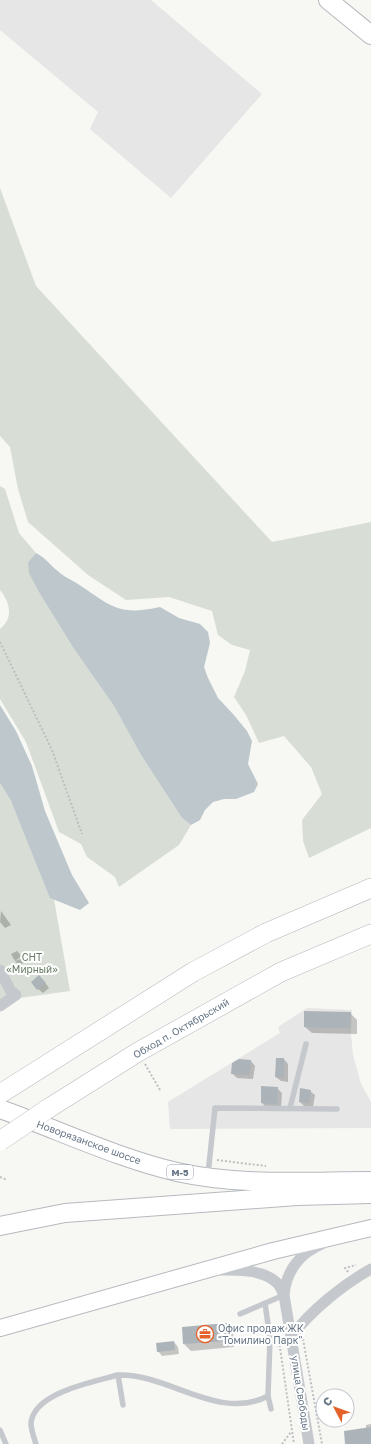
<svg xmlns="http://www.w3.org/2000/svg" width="371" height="1444" viewBox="0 0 371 1444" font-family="'Golos Text',sans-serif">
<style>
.built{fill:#e5e6e5}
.green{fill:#d8ded5}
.water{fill:#bdc7cc}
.shadow{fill:#0003}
.building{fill:#acb3b9}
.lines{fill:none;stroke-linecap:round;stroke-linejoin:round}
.secondary-casing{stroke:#b5babf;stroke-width:18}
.primary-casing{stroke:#b6babe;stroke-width:20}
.trunk-casing{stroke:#b6b9bc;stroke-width:20}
.path{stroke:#bdbfc1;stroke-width:2;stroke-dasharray:2 2;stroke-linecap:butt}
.service{stroke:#c5c8cc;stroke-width:5.5}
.minor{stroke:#c5c8cc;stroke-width:11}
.secondary{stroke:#fff;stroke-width:16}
.primary{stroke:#fff;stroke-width:18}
.trunk{stroke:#fff;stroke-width:19}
.trunk-bridge-casing{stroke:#b6b9bc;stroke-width:20;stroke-linecap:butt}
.trunk-bridge{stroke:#fff;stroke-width:19}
.labels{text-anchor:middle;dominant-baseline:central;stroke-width:4;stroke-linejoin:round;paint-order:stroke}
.shield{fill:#fff;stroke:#949eaa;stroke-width:1}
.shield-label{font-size:9px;font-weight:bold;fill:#667585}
.park-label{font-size:10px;fill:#687c65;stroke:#fff}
.street-label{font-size:10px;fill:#667585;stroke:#fff}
.poi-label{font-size:10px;fill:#667585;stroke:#fff;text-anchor:start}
</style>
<rect width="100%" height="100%" fill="#f7f7f4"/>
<path class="built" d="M0 0H151L262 94 171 198 90 129 98 112 0 30Z
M307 1008 352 1010 351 1034 353 1055 361 1084 371 1102V1128L170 1129 168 1102 280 1033 278 1027Z"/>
<path class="green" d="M0 188 36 286 272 542 371 522V828L309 858 303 841 302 820 322 794 311 767 284 736 259 743 246 715 234 697 245 671 250 650 232 645 218 635 212 611 169 597 126 600 88 575 28 522 18 489 10 447 0 436Z
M0 486 5 489 19 533 36 553 28 562 40 594 74 649 114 706 141 755 182 818 191 825 179 845 119 887 115 877 87 857 81 844 59 832 26 742 0 699V629C14 618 10 602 0 590Z
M0 783 11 801 54 899 70 991 13 999H0Z"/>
<path class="water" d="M36 553C46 558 51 566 60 573 66 578 74 581 81 586 112 607 120 616 160 607L179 618 200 624 208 632 210 643 204 667 208 678 218 698 233 714 247 731 252 741 248 764 258 784 254 792 236 799H224L213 802 205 810 200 820 191 825 182 818 141 755 114 706 74 649 40 594 29 573 28 562Z
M0 705 16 731 32 766 45 811 72 875 89 903 80 910 50 898 11 801 0 783Z"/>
<path class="shadow" d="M1 911 11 925 5 928 0 922Z
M17 951 22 956 15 961 11 954Z
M23 958 25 962 19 965 15 961Z
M43 980 49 988 43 993 38 989Z
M350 1013 357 1020V1034L312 1033 305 1027Z
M284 1059 288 1064V1082L281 1081 276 1077Z
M251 1061 255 1066 253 1079 237 1078 232 1073Z
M277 1088 282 1093 281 1108 266 1107 262 1103Z
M310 1091 315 1095 313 1107 304 1106 300 1102Z
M226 1324 233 1331 234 1347 191 1351 184 1344Z
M174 1342 178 1347 179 1354 162 1356 158 1351Z
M371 1424V1444H346L366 1429V1425Z"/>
<path class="building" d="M39 975 46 983 37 990 31 982Z
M304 1011 351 1012 350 1028 304 1027Z
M276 1058H284V1078L275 1077Z
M239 1059 251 1060 249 1075 231 1074 232 1063Z
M261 1086 278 1087 277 1104 261 1103Z
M300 1088 311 1090 309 1103 299 1102Z
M227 1323 228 1341 183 1344 182 1327Z
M174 1341 175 1350 157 1352 156 1343Z
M371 1427V1444H345L344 1431Z"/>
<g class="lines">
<g class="secondary-casing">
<path id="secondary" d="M0 1328 273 1251 371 1228"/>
</g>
<g class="primary-casing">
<path id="primary" d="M328 0 371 35
M0 1109C59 1130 117 1158 177 1172 240 1186 307 1181 371 1181
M0 1226 65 1213 297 1196 371 1194"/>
</g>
<g class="trunk-casing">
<path id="trunk" d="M0 1094 193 972 266 933 371 888
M49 1108 138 1052 281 972 371 934"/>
</g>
<path class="path" d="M0 642 52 750 82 834
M145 1064 160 1090
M217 1160 266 1166
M0 1177 7 1180
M348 1272 345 1268 356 1265
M303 1339 322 1444
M279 1341 294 1444
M282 1444 291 1432"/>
<path class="service" d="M290 1108 306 1044
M208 1174 215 1108 337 1109
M265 1303 270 1339 268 1396 271 1409
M240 1314 284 1295
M123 1405 118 1375C168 1373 219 1422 268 1396
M0 1430 6 1444
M36 1444C34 1438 31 1430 31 1423 34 1392 94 1382 118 1375"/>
<path class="minor" d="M0 970 10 990 16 995 0 1006
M218 1270C236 1270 262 1269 276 1282 280 1285 282 1291 284 1295L309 1444
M284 1295C286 1271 300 1253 322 1244
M292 1336C310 1311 344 1284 371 1269"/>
<use href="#secondary" class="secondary"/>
<use href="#primary" class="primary"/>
<use href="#trunk" class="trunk"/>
<g class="trunk-bridge-casing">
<path id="trunk-bridge" d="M0 1141 49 1108"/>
</g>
<use href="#trunk-bridge" class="trunk-bridge"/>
</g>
<defs>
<g id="office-ring" transform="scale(0.9)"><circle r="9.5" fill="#fff" stroke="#e46127" stroke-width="1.5"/><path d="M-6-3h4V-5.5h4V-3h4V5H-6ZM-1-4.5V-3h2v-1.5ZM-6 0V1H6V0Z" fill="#e46127"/></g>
</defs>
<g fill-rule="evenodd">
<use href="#office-ring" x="205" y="1334"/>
</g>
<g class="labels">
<rect class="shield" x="167" y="1165" width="26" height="14" rx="3"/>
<g class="shield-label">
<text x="180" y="1172">М-5</text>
</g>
<g class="park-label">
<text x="32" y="957">СНТ<tspan x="32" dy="12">«Мирный»</tspan></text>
</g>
<g class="street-label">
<text transform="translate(181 1028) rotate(-30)">Обход п. Октябрьский</text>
<text transform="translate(89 1142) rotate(20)">Новорязанское шоссе</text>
<text transform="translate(301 1393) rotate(81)">улица Свободы</text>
</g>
<g class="poi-label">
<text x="218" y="1328">Офис продаж ЖК<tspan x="218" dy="12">"Томилино Парк"</tspan></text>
</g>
</g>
<g transform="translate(335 1408) rotate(311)"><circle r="19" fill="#ffffff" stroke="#c2c8ce"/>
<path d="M0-3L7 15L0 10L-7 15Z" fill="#e46127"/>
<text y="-6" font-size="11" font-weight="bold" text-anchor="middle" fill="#667585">С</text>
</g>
</svg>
